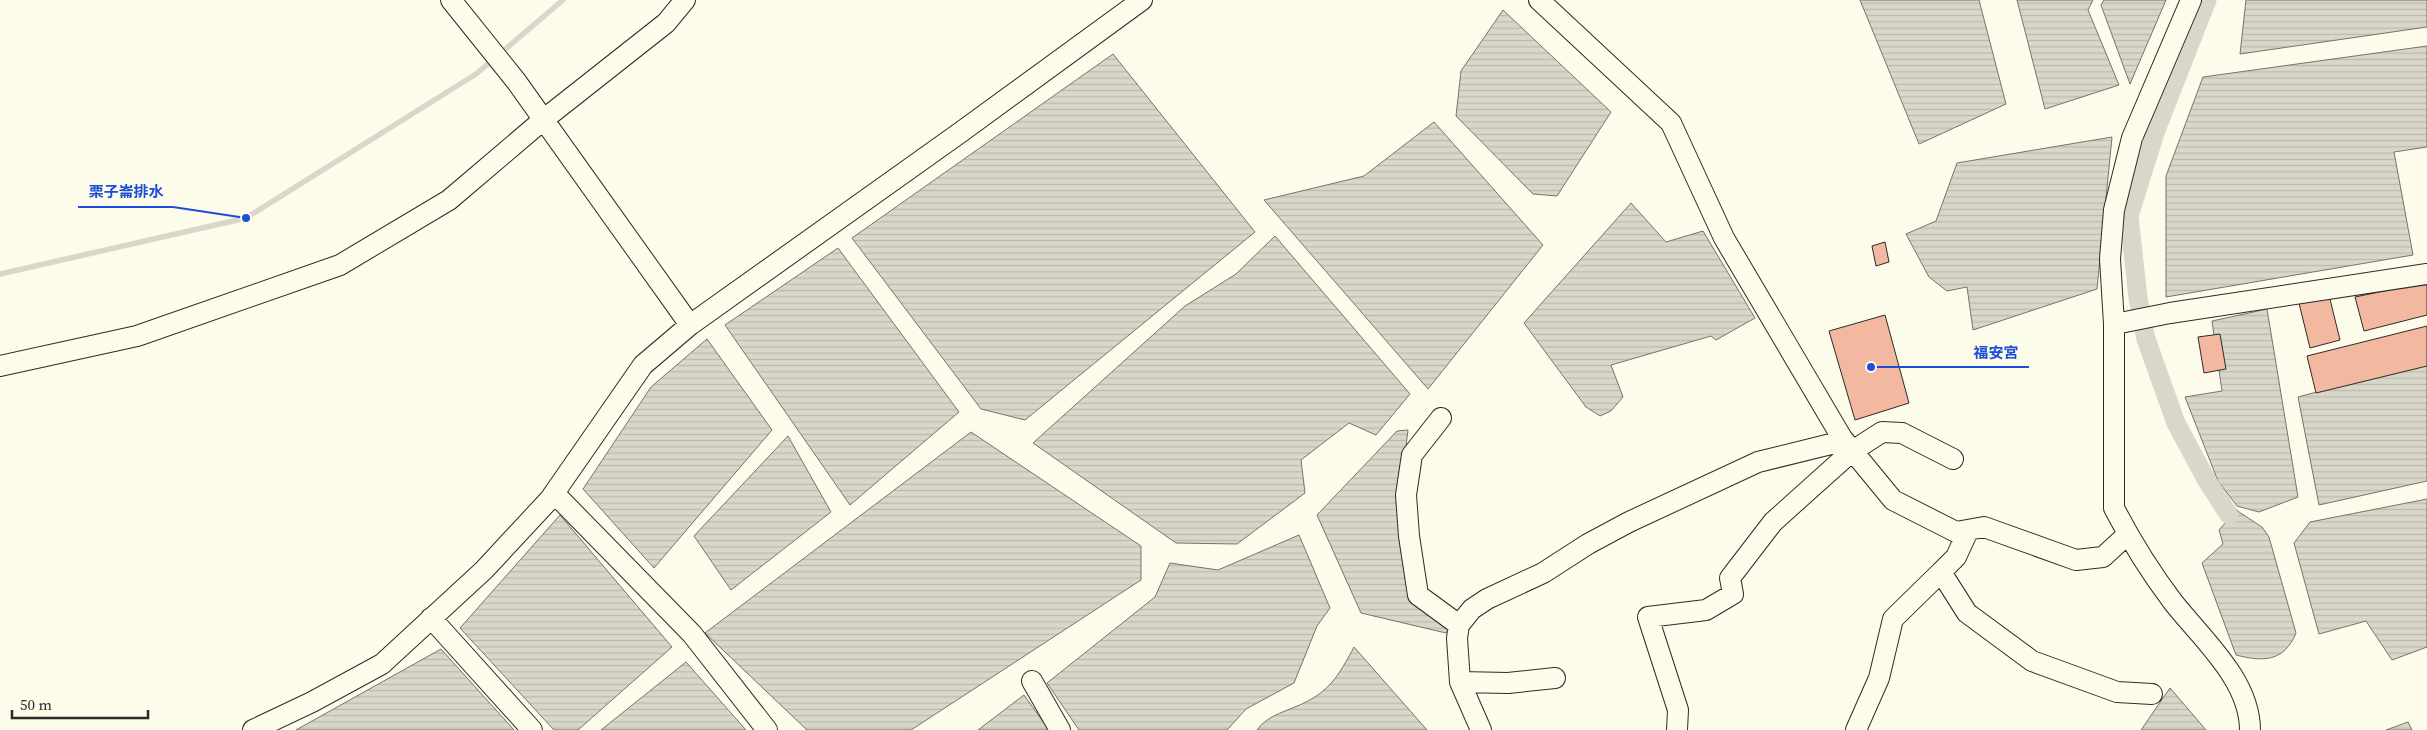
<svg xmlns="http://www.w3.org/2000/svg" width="2427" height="730" viewBox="0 0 2427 730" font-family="'Source Serif 4','Noto Sans TC',serif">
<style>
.water{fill:url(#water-rules);stroke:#74746e}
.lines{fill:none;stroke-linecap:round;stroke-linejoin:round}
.stream{stroke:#d8d7c9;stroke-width:5.5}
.canal{stroke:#d8d7c9;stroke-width:19}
.building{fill:#f2b8a0;stroke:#2b2b2b}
.minor-casing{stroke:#2b2b2b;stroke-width:22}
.minor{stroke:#fdfbea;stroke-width:20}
.leader{fill:none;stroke:#1d4ed8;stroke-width:2}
.callout-dot{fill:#1d4ed8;stroke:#fdfbea;stroke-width:2}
.callout-label{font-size:15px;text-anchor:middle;font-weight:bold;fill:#1d4ed8;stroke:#fdfbea;stroke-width:4;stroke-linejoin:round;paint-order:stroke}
</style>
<defs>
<pattern id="water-rules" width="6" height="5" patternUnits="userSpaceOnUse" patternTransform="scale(1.25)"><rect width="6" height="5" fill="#d8d7c9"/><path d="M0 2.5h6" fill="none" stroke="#bab9ad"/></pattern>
</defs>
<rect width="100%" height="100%" fill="#fdfbea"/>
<path class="water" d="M1860 0H1979L2006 104 1919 144Z
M2017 0H2093L2088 10 2119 85 2045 109Z
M2104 0H2166L2130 84 2101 5Z
M2246 0H2427V27L2240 54Z
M1503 10 1611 112 1557 196 1533 194 1456 116 1461 71Z
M2427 46V147L2394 152 2413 255 2166 297V176L2203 77Z
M1113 54 1255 232 1025 420 981 409 852 238Z
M1434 122 1543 245 1428 389 1264 200 1364 176Z
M2112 137 2097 289 1973 330 1967 287 1947 291 1929 277 1906 234 1936 221 1957 163Z
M1631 203 1666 242 1703 231 1755 318 1716 340 1711 336 1611 365 1623 397 1611 411 1600 416 1586 407 1524 323Z
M1275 236 1410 394 1376 435 1349 423 1301 460 1305 493 1237 544 1176 543 1033 443 1185 306 1236 274Z
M838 248 959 412 850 505 725 325Z
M2267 309 2298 497 2259 512 2237 506 2218 481 2185 397 2222 391 2212 321Z
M707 339 772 430 654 568 583 489 651 387Z
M2427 363V481L2319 505 2298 397Z
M1408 430 1403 470 1416 580 1451 624 1446 633 1361 613 1317 515 1397 431Z
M971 432 1141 546V580L911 730H807L705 633Z
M788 436 831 512 731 590 694 536Z
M2218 491 2239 512 2262 527 2269 537 2296 633C2284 662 2263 662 2236 655L2202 563 2223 544 2219 530 2227 521 2211 495Z
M2427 499V647L2392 660 2366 621 2319 634 2294 543 2310 522Z
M560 515 672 647 578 730H554L460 628Z
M1299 535 1330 608 1317 626 1294 683 1246 709 1227 730H1079L1047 683 1155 597 1170 563 1218 570Z
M1354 647 1427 730H1257C1268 714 1289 711 1306 702 1332 689 1341 671 1354 647Z
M441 649 514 730H296Z
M686 662 746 730H601Z
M2170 688 2206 730H2141Z
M1024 695 1049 730H978Z
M2408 722 2412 730H2386Z"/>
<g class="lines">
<path class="stream" d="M0 274 246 218 476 74 563 0"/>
<path class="canal" d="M2207 0 2156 130 2129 216 2138 298 2146 339 2176 423 2206 479 2229 515"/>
</g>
<path class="building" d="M1885 242 1889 262 1876 266 1872 246Z
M2427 282V315L2364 331 2355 297Z
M2328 291 2340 340 2310 348 2298 299Z
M1885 315 1909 403 1855 420 1829 331Z
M2427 326V366L2316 393 2307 356Z
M2220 334 2226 369 2204 373 2198 337Z"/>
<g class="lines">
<g class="minor-casing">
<path id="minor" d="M451 0 516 81 690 325
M1539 0 1671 123 1724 238 1842 438 1893 500 1956 532 1984 527 2076 560 2103 557 2128 534
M2191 0 2132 138 2114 210 2110 259 2114 324V508C2131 541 2151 573 2173 602 2202 639 2250 680 2250 730
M2115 324 2170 313 2427 274
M0 366 137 336 340 265 449 200 543 120 666 23 685 0
M1441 418 1412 455 1406 495 1409 536 1418 595 1459 625
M554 493 692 634 767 730
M1968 531 1956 557 1941 572 1967 613 2032 661 2117 692 2152 694
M431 618 532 730
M1032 681 1060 730
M1460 682 1508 683 1555 678
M253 730 312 702 382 664 484 570 550 499 643 365 690 325 961 132 1142 0
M1481 730 1460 682 1457 638 1459 625 1472 609 1487 599 1543 573 1588 544 1629 522 1758 462 1835 443 1842 438
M1677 730 1678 710 1648 617 1706 610 1733 594 1730 578 1773 522 1851 452 1882 432 1902 433 1953 459
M1856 730 1879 678 1893 619 1941 572"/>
</g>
<use href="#minor" class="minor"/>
</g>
<path class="leader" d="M246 218L173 207H78M1871 367L1964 367H2029"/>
<g class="callout-dot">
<circle cx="246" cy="218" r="5"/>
<circle cx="1871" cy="367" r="5"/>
</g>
<g class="callout-label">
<text x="126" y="197">栗子崙排水</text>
<text x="1996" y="358">福安宮</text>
</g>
<path d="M12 710v8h136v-8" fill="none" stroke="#2b2b2b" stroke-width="2.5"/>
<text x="20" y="710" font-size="15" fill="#2b2b2b" stroke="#fdfbea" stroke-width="4" paint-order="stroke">50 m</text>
</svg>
